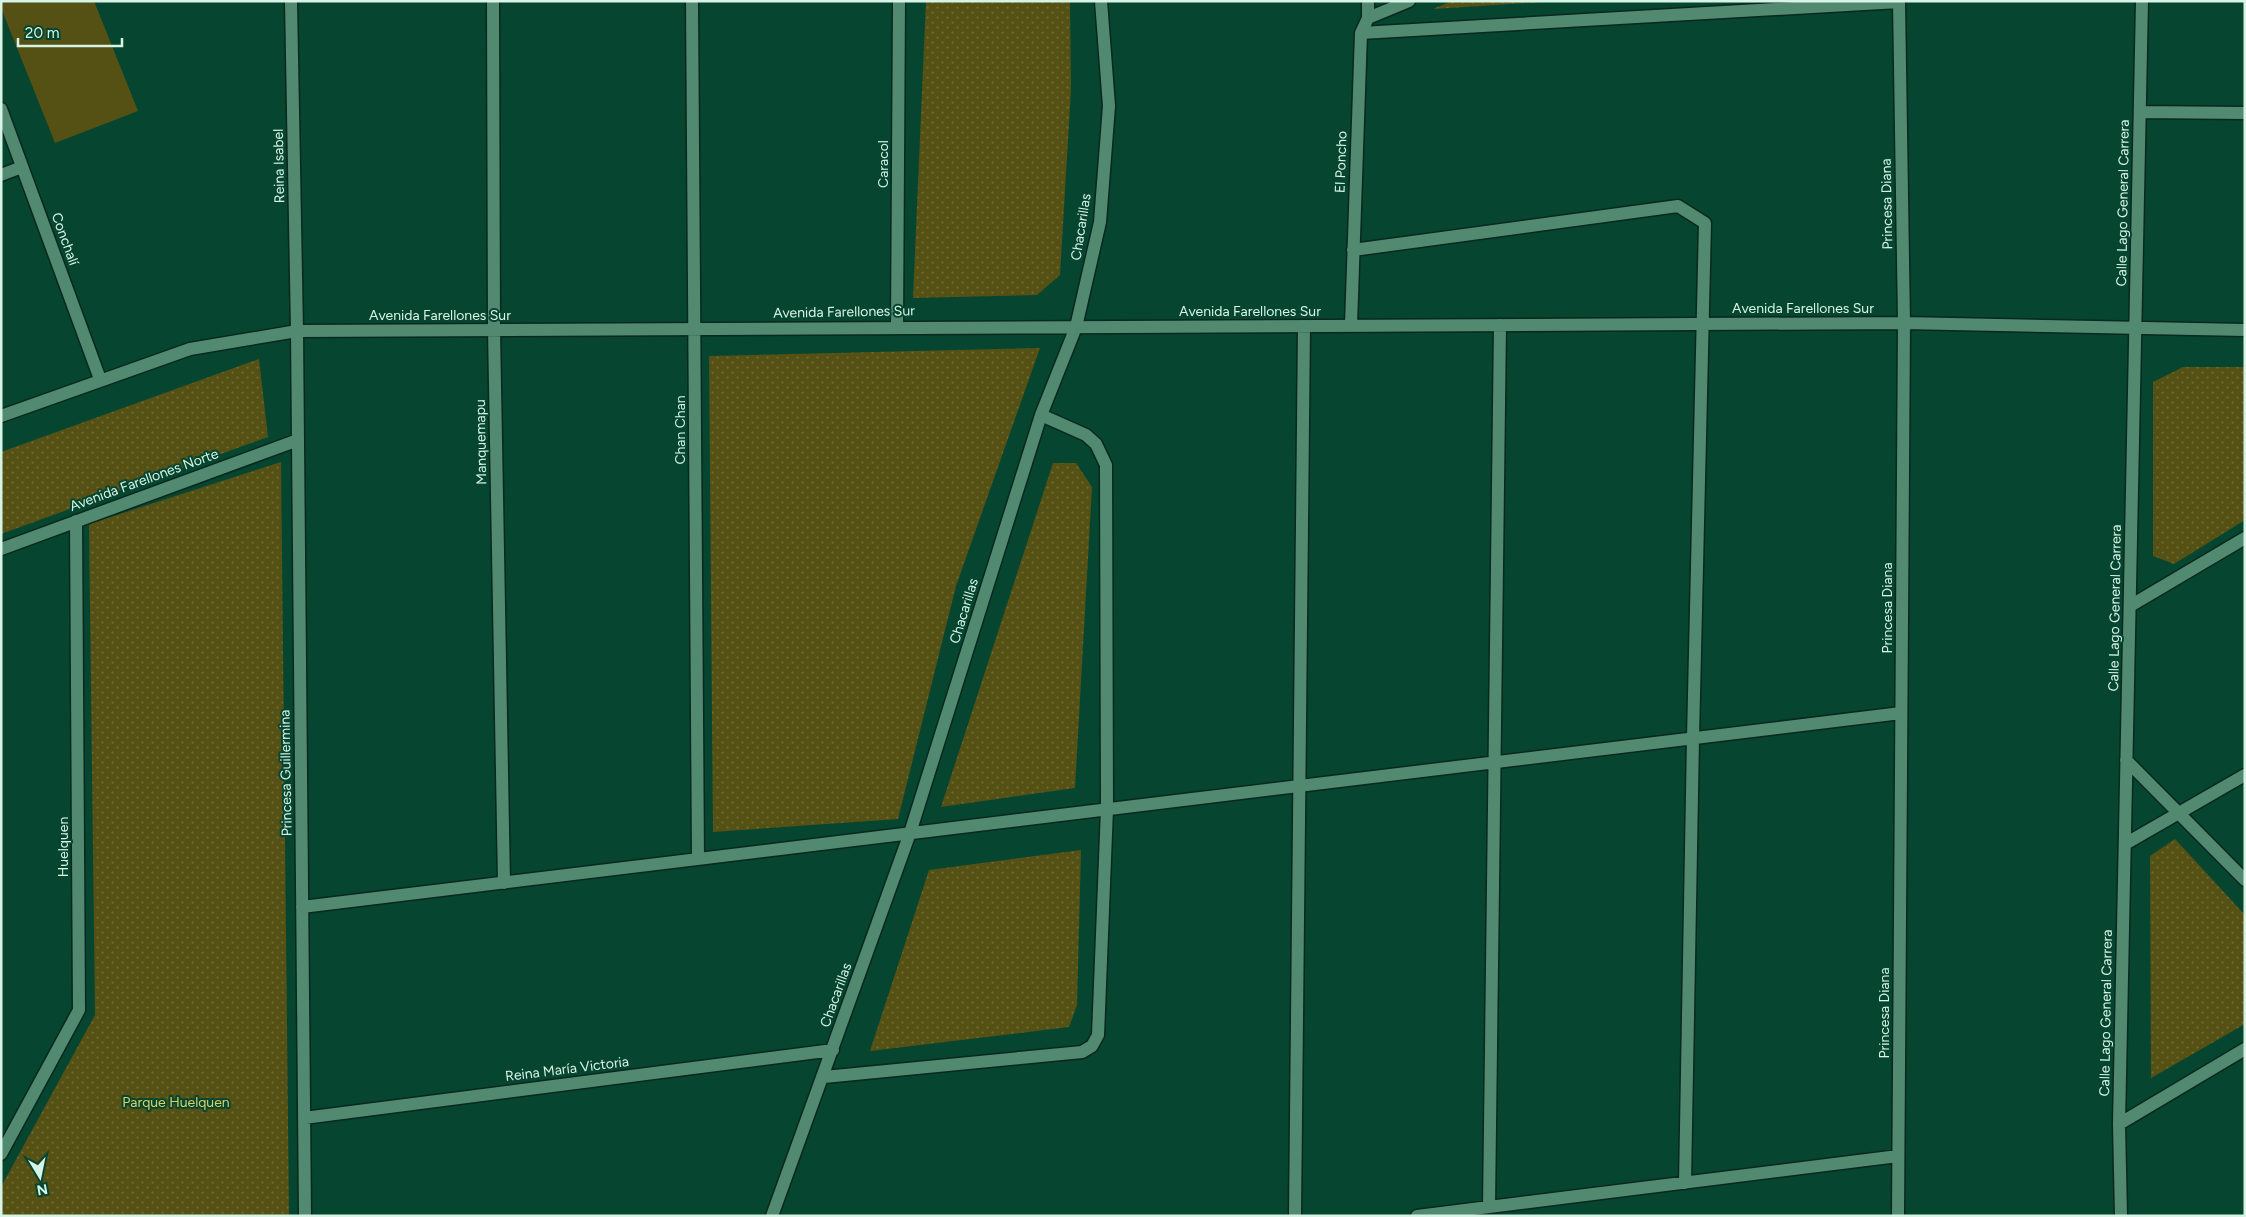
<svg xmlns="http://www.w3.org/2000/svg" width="2246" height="1217" viewBox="0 0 2246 1217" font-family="Figtree,sans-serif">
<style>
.grass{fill:url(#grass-dots)}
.garden{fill:#555013}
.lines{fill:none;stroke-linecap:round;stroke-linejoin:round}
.minor-casing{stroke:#0a281d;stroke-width:15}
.minor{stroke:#518971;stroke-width:12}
.labels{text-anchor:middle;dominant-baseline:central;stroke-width:4;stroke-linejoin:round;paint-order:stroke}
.street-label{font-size:14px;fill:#d7f4e6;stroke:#064631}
.park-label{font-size:14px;fill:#dad164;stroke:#064631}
</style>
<defs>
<pattern id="grass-dots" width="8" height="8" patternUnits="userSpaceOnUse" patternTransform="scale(1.25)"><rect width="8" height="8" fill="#555013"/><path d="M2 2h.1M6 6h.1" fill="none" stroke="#6d6a35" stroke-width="1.8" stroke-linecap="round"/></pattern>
</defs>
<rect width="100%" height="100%" fill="#064631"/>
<path class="grass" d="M926 1H1070L1071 89 1060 275 1037 295 913 298Z
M1452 1H1557L1433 9Z
M1040 348 956 586 898 819 713 832 709 356Z
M259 359 268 437 1 534V452Z
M2183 367H2245V520L2174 564 2153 556V382Z
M281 462 289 1216H1V1187L95 1015 89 524Z
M1053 463H1076L1092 487 1075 788 941 807Z
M2175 839 2245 915V1024L2151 1078 2150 856Z
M1081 850 1077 1005 1069 1027 870 1051 929 870Z"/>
<path class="garden" d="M1 1H94L138 111 55 143 1 8Z"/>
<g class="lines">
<g class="minor-casing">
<path id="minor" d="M291 1 297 331 305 1216
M493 1 494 330 504 883
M692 1 698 859
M1368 18 1409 1
M1361 33 1899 2
M1 109 100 379
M2140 112 2245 113
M1 175 22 167
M1353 250 1678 206 1705 223 1693 738 1685 1183
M1351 325 1361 33 1368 18V1
M897 326 899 1
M1 416 190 349 297 331 1904 323 2245 330
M1 549 298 440
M2130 606 2245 538
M2126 760 2245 880
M2125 844 2245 775
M302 907 1901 713
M824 1077 1082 1052 1092 1046 1098 1035 1107 809 1106 465 1096 444 1086 435 1041 415
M304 1118 833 1050
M2119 1124 2245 1049
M1 1154 79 1010 76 521
M1489 1207 1500 325
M772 1216 910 833 1041 415 1076 327 1100 222 1109 106 1101 1
M1295 1216 1304 326
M1417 1216 1898 1156
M1898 1216 1904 323 1899 1
M2121 1216 2119 1124 2142 1"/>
</g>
<use href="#minor" class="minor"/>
</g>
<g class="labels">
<g class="street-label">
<text transform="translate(1341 162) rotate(-88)">El Poncho</text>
<text transform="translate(883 164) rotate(-90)">Caracol</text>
<text transform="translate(279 166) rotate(-91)">Reina Isabel</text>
<text transform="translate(2123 203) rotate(-89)">Calle Lago General Carrera</text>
<text transform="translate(1887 204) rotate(-91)">Princesa Diana</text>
<text transform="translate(1081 227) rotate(-81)">Chacarillas</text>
<text transform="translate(65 239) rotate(70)">Conchalí</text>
<text x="1803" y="308">Avenida Farellones Sur</text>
<text x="1250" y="311">Avenida Farellones Sur</text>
<text transform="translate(844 312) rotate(-1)">Avenida Farellones Sur</text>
<text x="440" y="315">Avenida Farellones Sur</text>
<text transform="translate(680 430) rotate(-90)">Chan Chan</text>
<text transform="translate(481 442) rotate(-91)">Manquemapu</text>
<text transform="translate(144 480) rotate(-20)">Avenida Farellones Norte</text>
<text transform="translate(1887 608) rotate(-90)">Princesa Diana</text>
<text transform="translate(2115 608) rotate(-89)">Calle Lago General Carrera</text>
<text transform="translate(964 611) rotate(-73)">Chacarillas</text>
<text transform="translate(286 773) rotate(-91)">Princesa Guillermina</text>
<text transform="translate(63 847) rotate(-90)">Huelquen</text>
<text transform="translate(836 995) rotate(-70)">Chacarillas</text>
<text transform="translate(1884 1013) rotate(-90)">Princesa Diana</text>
<text transform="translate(2106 1013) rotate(-89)">Calle Lago General Carrera</text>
<text transform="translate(567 1069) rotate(-7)">Reina María Victoria</text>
</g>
<g class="park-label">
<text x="176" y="1102">Parque Huelquen</text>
</g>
</g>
<rect width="2246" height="1217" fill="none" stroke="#d7f4e6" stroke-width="5"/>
<g transform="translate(40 1177) rotate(170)" stroke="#064631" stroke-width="4" paint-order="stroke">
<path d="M0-4L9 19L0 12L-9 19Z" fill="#d7f4e6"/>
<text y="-8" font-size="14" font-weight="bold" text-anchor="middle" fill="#d7f4e6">N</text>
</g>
<path d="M18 38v8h104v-8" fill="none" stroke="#d7f4e6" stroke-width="2.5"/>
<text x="25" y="38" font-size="15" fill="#d7f4e6" stroke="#064631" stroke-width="4" paint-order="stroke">20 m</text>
</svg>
